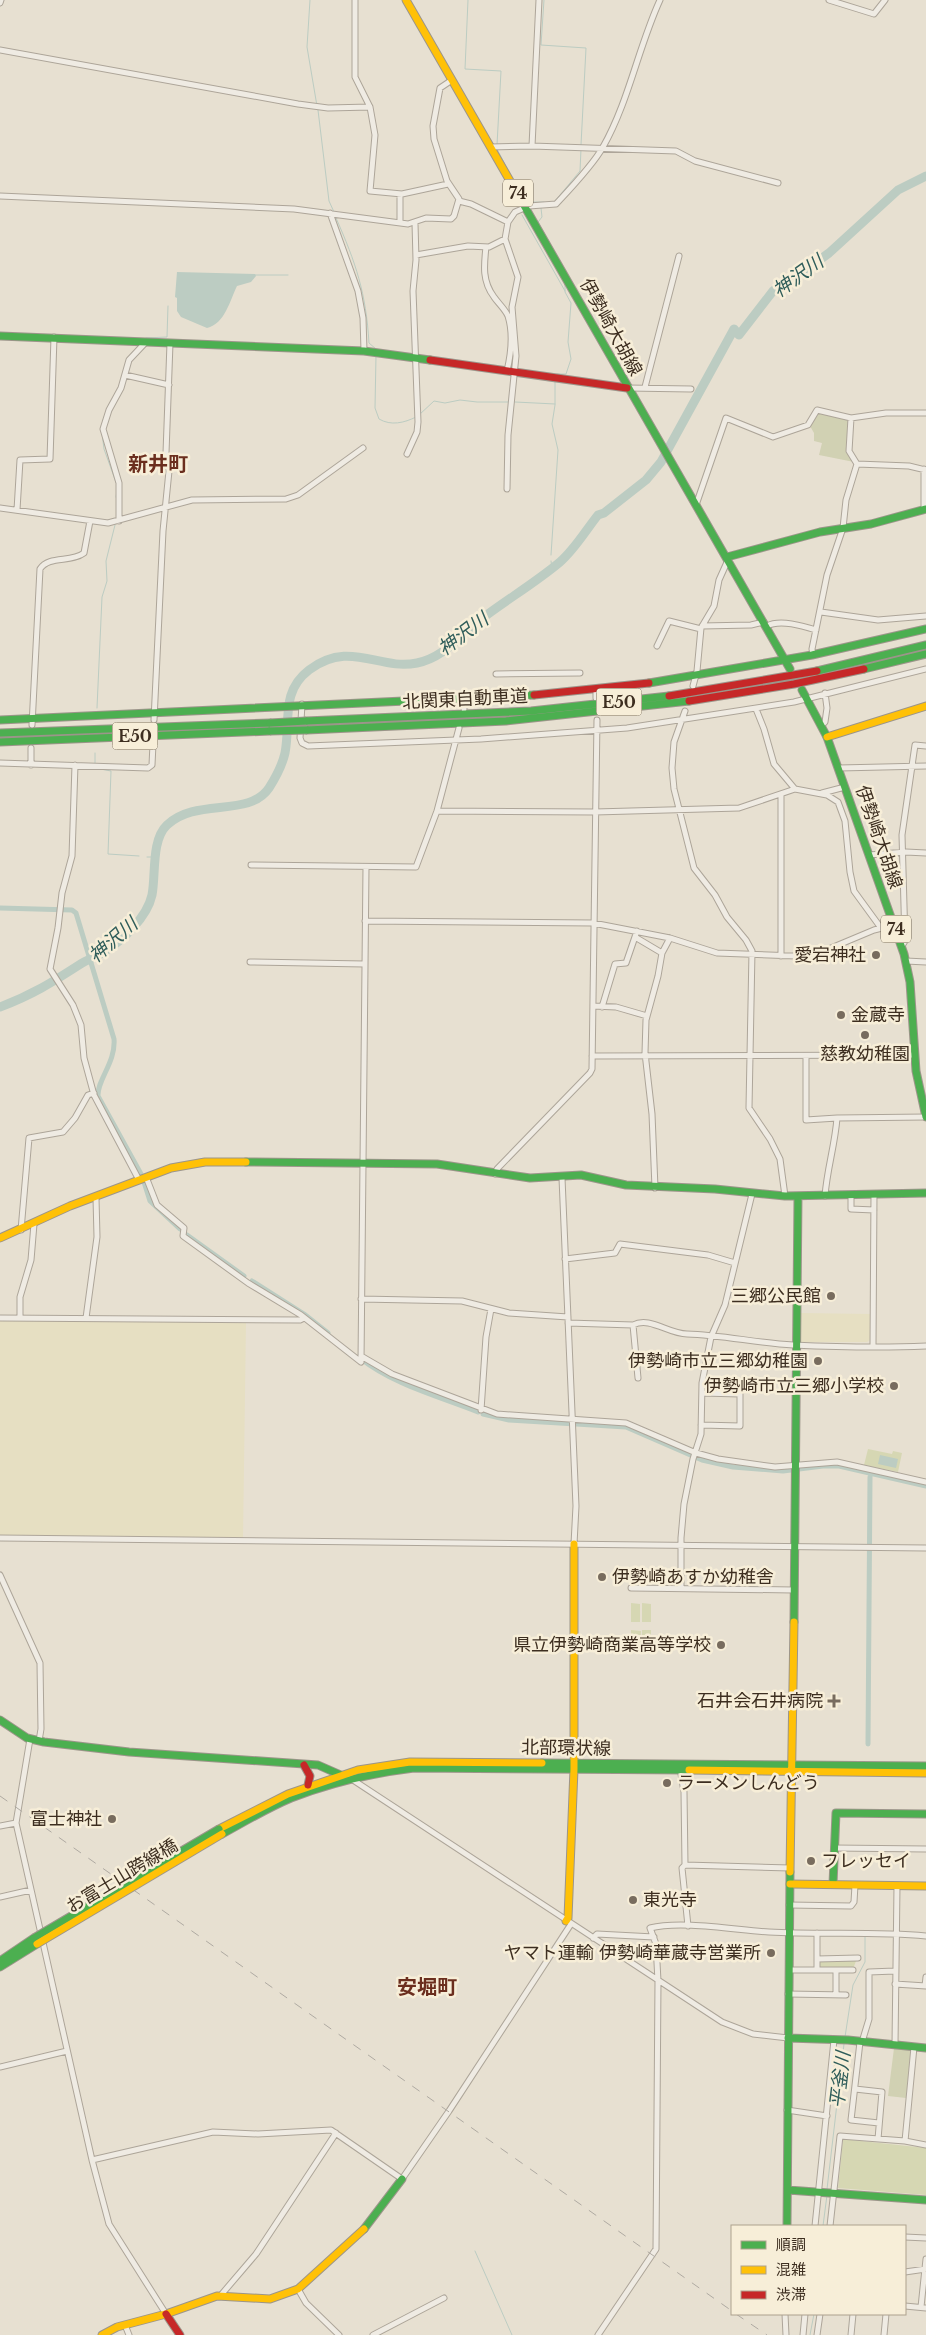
<svg xmlns="http://www.w3.org/2000/svg" width="926" height="2335" viewBox="0 0 926 2335" font-family="'Libre Baskerville','Noto Sans JP',serif">
<style>
.farmland{fill:#e6dfc2}
.green{fill:#d6d7b3}
.cemetery{fill:#d1d1b3}
.water{fill:#bcccc2}
.lines{fill:none;stroke-linecap:round;stroke-linejoin:round}
.stream{stroke:#bcccc2;stroke-width:1}
.canal{stroke:#bcccc2;stroke-width:5}
.river{stroke:#bcccc2;stroke-width:9}
.street-casing{stroke:#ada599;stroke-width:7}
.fast-casing{stroke:#9c958a;stroke-width:9}
.slow-casing{stroke:#9c958a;stroke-width:9}
.jam-casing{stroke:#9c958a;stroke-width:9}
.street{stroke:#efebe3;stroke-width:5}
.fast{stroke:#4caf50;stroke-width:7}
.slow{stroke:#ffc107;stroke-width:7}
.jam{stroke:#c62828;stroke-width:7}
.rail{stroke:#afaaa2;stroke-width:1;stroke-dasharray:9 9;stroke-linecap:butt}
.fast-bridge-casing{stroke:#9c958a;stroke-width:9;stroke-linecap:butt}
.slow-bridge-casing{stroke:#9c958a;stroke-width:9;stroke-linecap:butt}
.fast-bridge{stroke:#4caf50;stroke-width:7}
.slow-bridge{stroke:#ffc107;stroke-width:7}
.poi-dot{fill:#786c5e;stroke:#f7eed8;stroke-width:2}
.labels{text-anchor:middle;dominant-baseline:central;stroke-width:5;stroke-linejoin:round;paint-order:stroke}
.shield{fill:#f7eed8;stroke:#756857;stroke-width:1}
.shield-label{font-size:16px;font-weight:bold;fill:#3d2e20}
.street-label{font-size:18px;fill:#3d2e20;stroke:#f7eed8}
.poi-label{font-size:18px;fill:#3d2e20;stroke:#f7eed8;text-anchor:end}
.water-label{font-size:19px;font-style:italic;fill:#2f5d5a;stroke:#f7eed8}
.quarter-label{font-size:20px;font-weight:bold;fill:#6b2e1e;stroke:#f7eed8}
</style>
<rect width="100%" height="100%" fill="#e7e0d1"/>
<path class="farmland" d="M800 1313 871 1314V1339L867 1342H801Z
M0 1318 246 1322 243 1539 0 1536Z"/>
<path class="green" d="M868 1449 892 1454 893 1451 902 1453 898 1472 864 1465Z
M631 1603 640 1604V1622H631Z
M642 1603 651 1604V1622H642Z
M631 1630 641 1631 640 1649H631Z
M642 1630H651V1649L642 1648Z
M819 1961H856L853 1969H820Z
M843 2139 926 2148V2195L838 2188Z"/>
<path class="cemetery" d="M817 412 850 419 848 452 854 462 819 455 822 443 814 441V433L810 426Z
M894 2048 911 2050 906 2098 888 2096Z"/>
<path class="water" d="M177 272 255 274 256 276 251 282 237 286C230 300 225 324 207 328L181 317 177 311V298L175 297Z
M880 1455 898 1459 896 1468 878 1464Z"/>
<g class="lines">
<path class="stream" d="M310 0 307 47 317 106
M468 0 465 69 501 71 497 145
M544 0 541 45 586 48 581 145
M318 110 329 201 334 212
M497 149 509 172
M555 201 580 171 581 149
M526 202H544
M541 208 542 217 538 222 564 269
M522 215 565 291
M336 218C356 263 366 293 369 343L376 349
M255 275H288
M146 338 167 337 168 306
M376 356 375 408 379 419C391 426 404 423 416 417
M557 374H566L571 359 568 342 571 303 565 292V283
M515 402 555 404
M419 415 434 401 445 403 460 400 477 402H511
M103 420 106 412
M102 433 104 449 117 485
M116 497 117 491
M551 555 558 450 552 424 555 405V380
M551 561 552 568
M97 708 102 597 107 581 106 561 115 525
M95 764V753
M95 768 111 771 108 854 139 856
M147 857H156
M845 2037 853 1985 865 1962V1937
M827 2189 844 2044
M823 2226 827 2195
M475 2251 512 2335
M810 2335 814 2314"/>
<path class="canal" d="M0 908 72 910 76 913 114 1039C116 1062 97 1080 98 1096L141 1174
M144 1182 150 1201 180 1229
M187 1235 244 1276
M252 1281 304 1314 328 1333
M360 1358C394 1385 438 1396 478 1412
M483 1414 509 1420 626 1427 702 1460 733 1467 783 1471 823 1466H839L926 1486
M868 1744 870 1477"/>
<path class="river" d="M0 1007C32 995 51 983 79 965 87 960 95 957 102 953 122 941 147 918 152 895 156 875 151 840 167 825 196 797 249 818 269 788 276 777 282 766 285 753 291 722 280 692 309 670 350 639 379 671 417 663 443 658 460 636 480 620 506 600 535 583 560 562 575 549 586 530 598 515L604 513 646 480 661 462 734 329 739 335 773 291 792 276 814 264 829 253 898 190 926 176"/>
<g class="street-casing">
<path id="street" d="M355 0V77L370 107 375 135 370 191 402 194 448 184
M829 0 874 14 885 0
M0 3 1 0
M0 50 298 104 328 108 370 107
M532 146 539 0
M490 147 532 146 676 151 695 161 778 183
M400 194V223
M0 196 294 209 408 224 426 218 451 219 454 216 459 199 447 181 434 139 433 126 440 88 452 80
M459 201 471 204 508 222
M330 213 358 291 363 318 364 351
M486 247C484 265 482 281 494 297 498 303 505 309 508 316 513 332 511 354 507 371
M416 255 468 246 489 247 505 239
M125 375 169 385
M645 387 679 256
M628 388 691 389
M407 454 417 432 418 422 413 291 416 260 415 223
M857 464 909 466 926 470
M507 489 508 435 516 356 512 307 518 277 505 239 508 222 515 212 529 206 556 204C570 189 593 165 603 147 629 101 638 48 660 0
M696 505 726 418 773 437 808 425 817 410 851 418 886 413H926
M0 508 108 523 192 500 286 499 298 495 363 448
M17 510 20 460 50 459 54 337
M924 510V469
M119 521V483L103 429 109 410 121 388 129 360 146 342
M821 612 878 620 926 616
M702 626 751 625 764 622
M767 626C780 619 803 626 816 630
M657 646 669 621 701 629
M813 655 812 649 827 575 843 528 846 500 857 464 849 451 851 418
M496 674 580 673
M693 686 697 671 701 628 714 606 719 580 728 560
M596 689V698
M302 704 300 738 302 743 308 746 481 739 627 728 794 702 926 669
M464 709V700
M756 709 764 729 774 764 795 789
M685 711 674 742 672 768 674 789 694 868 715 895 727 917 746 940 752 951 749 1108 770 1139 780 1159 785 1196
M154 720 163 531 169 471 166 453 170 343
M32 725 40 569C49 555 71 563 84 553L90 521
M822 725 825 722 827 708 825 693
M0 763 148 768 152 765 153 744
M31 765V748
M75 765 72 856 62 893 58 928 50 969 73 1005 81 1025 84 1058 94 1095 139 1180
M839 768 926 766
M822 793 845 787
M437 811 595 812 739 808 795 789 827 795 838 802 845 821 850 872 854 891 881 928
M869 855 906 852 926 853
M251 865 416 867 437 811 459 728
M365 921 593 923 670 938 717 953 796 956 819 953 874 930 894 925
M635 937 662 953
M902 946 905 941 902 835 915 745 926 746
M781 956V795
M906 961 926 962
M250 962 364 964
M593 1006 616 1007 647 1016
M602 1007 615 964 626 963 637 931
M592 1056 914 1055
M806 1057V1120L837 1118
M495 1174 497 1169 590 1073 592 1069 597 720
M146 1177 157 1205 184 1228 183 1236 248 1283 301 1315 361 1362
M562 1178 576 1506 574 1544
M655 1188 652 1114 645 1053 646 1020 658 976 662 953 670 938
M851 1195V1209L874 1210
M825 1196C827 1169 835 1145 837 1118L926 1117
M21 1230 29 1138 63 1132 75 1118 88 1095 94 1093
M565 1259 615 1253 620 1244 708 1255 735 1263
M361 1299 462 1301 509 1313 568 1317
M0 1318 300 1320 304 1318
M20 1318V1297L31 1260 34 1224
M86 1318 97 1237 96 1198
M568 1323 633 1325C650 1316 668 1334 687 1334 722 1335 757 1343 793 1345 837 1347 882 1348 926 1346
M633 1325 638 1378
M873 1345 874 1194
M361 1356 392 1374 497 1414 626 1423 696 1453 718 1459 775 1467 837 1462 926 1482
M361 1362 366 867
M481 1410 486 1337 491 1309
M701 1425 740 1426V1394L702 1393
M0 1538 926 1548
M0 1575 40 1663 41 1729 39 1741
M631 1588 793 1590
M681 1588V1538L684 1504 693 1459 701 1434 702 1383 711 1337 725 1305 752 1194
M30 1739 16 1823 92 2160 109 2224 166 2314
M680 1768 684 1792 685 1865 682 1868 688 1926
M350 1778 722 2022 753 2034 788 2038
M0 1826 16 1823
M834 1848 926 1849
M685 1865 790 1868
M0 1897 31 1890
M789 1905 851 1906 854 1902 855 1885
M593 1938 597 1934 654 1937
M817 1959 858 1958
M789 1970H853
M817 1970V1933
M836 1970V1995
M895 1984 926 1986
M925 1986 926 1977
M788 1994 846 1995
M860 2042 851 2120 879 2123
M862 2042 869 2019V1972L895 1971
M895 2045 897 1886
M0 2067 67 2051
M855 2089 882 2092 878 2139
M787 2110 827 2116
M905 2141 914 2047
M92 2160 213 2132 258 2134 331 2130 402 2179 449 2111 571 1924
M815 2226 834 2040
M830 2226 840 2136 905 2141 926 2145
M905 2237 926 2238
M905 2272 926 2269
M298 2289 306 2303 339 2335
M221 2295 256 2254 336 2133
M905 2306 926 2308
M921 2307 926 2259
M785 2314 786 2335
M125 2325 129 2335
M373 2335 444 2298
M598 2335 656 2249 658 1981 656 1944 650 1928C681 1920 736 1930 769 1932 821 1935 874 1931 926 1936
M803 2335 805 2314
M817 2335 820 2314
M851 2335 853 2314
M884 2335 886 2314"/>
</g>
<g class="fast-casing">
<path id="fast" d="M514 188 790 669
M0 336 364 351 430 360
M727 557 820 532 871 524 926 509
M864 669 926 654
M817 671 926 645
M649 683 812 655 926 629
M802 690 827 737 904 954 910 982 916 1071 926 1117
M0 720 534 695
M306 721 531 711 669 696
M307 730 506 721 689 701
M0 733 270 723
M0 742 270 731
M246 1162 437 1164 530 1178 581 1175 626 1185 715 1189 785 1196 926 1193
M794 1622 798 1196
M0 1720 27 1738 44 1742 129 1752 318 1765 343 1776
M542 1763 926 1766
M222 1834C244 1822 267 1808 291 1798 330 1783 372 1773 414 1768L689 1770
M833 1884 836 1813 926 1814
M0 1961 34 1938
M0 1967 37 1944
M788 2038 848 2040 926 2048
M788 2190 926 2200
M787 2226 790 1872
M364 2229 402 2179"/>
</g>
<g class="slow-casing">
<path id="slow" d="M406 0 514 188
M827 737 926 706
M0 1238 70 1206 171 1168 205 1162H246
M689 1770 926 1773
M219 1829 288 1794 358 1770 410 1762 542 1763
M790 1872 794 1622
M790 1884 926 1886
M566 1921 568 1918 574 1769V1544
M102 2335 117 2327 166 2314 217 2296 270 2299 298 2289 364 2229"/>
</g>
<g class="jam-casing">
<path id="jam" d="M430 360 627 388
M534 695 649 683
M669 696 817 671
M689 701 794 684 864 669
M304 1765 310 1776 308 1785
M166 2314 180 2335"/>
</g>
<use href="#street" class="street"/>
<use href="#fast" class="fast"/>
<use href="#slow" class="slow"/>
<use href="#jam" class="jam"/>
<path class="rail" d="M0 1796 732 2311
M736 2314 767 2335"/>
<g class="fast-bridge-casing">
<path id="fast-bridge" d="M270 723 306 721
M270 731 307 730
M34 1938 219 1829"/>
</g>
<g class="slow-bridge-casing">
<path id="slow-bridge" d="M37 1944 222 1834"/>
</g>
<use href="#fast-bridge" class="fast-bridge"/>
<use href="#slow-bridge" class="slow-bridge"/>
</g>
<g class="poi-dot">
<circle cx="876" cy="955" r="5"/>
<circle cx="841" cy="1015" r="5"/>
<circle cx="865" cy="1035" r="5"/>
<circle cx="831" cy="1296" r="5"/>
<circle cx="818" cy="1361" r="5"/>
<circle cx="894" cy="1386" r="5"/>
<circle cx="602" cy="1577" r="5"/>
<circle cx="721" cy="1645" r="5"/>
<path d="M831.5 1693.5h5v5h5v5h-5v5h-5v-5h-5v-5h5z"/>
<circle cx="667" cy="1783" r="5"/>
<circle cx="112" cy="1819" r="5"/>
<circle cx="811" cy="1861" r="5"/>
<circle cx="633" cy="1900" r="5"/>
<circle cx="771" cy="1953" r="5"/>
</g>
<g class="labels">
<g class="shield">
<rect x="503" y="179.5" width="30" height="27" rx="4"/>
<rect x="596.5" y="688.5" width="45" height="27" rx="4"/>
<rect x="112.5" y="722.5" width="45" height="27" rx="4"/>
<rect x="881" y="915.5" width="30" height="27" rx="4"/>
</g>
<g class="shield-label">
<text x="518" y="193">74</text>
<text x="619" y="702">E50</text>
<text x="135" y="736">E50</text>
<text x="896" y="929">74</text>
</g>
<g class="street-label">
<text transform="translate(611 327) rotate(61)">伊勢崎大胡線</text>
<text transform="translate(465 699) rotate(-3)">北関東自動車道</text>
<text transform="translate(879 837) rotate(71)">伊勢崎大胡線</text>
<text transform="translate(566 1748) rotate(1)">北部環状線</text>
<text transform="translate(122 1876) rotate(-31)">お富士山跨線橋</text>
</g>
<g class="poi-label">
<text x="866" y="955">愛宕神社</text>
<text x="851" y="1015" text-anchor="start">金蔵寺</text>
<text x="865" y="1054" text-anchor="middle">慈教幼稚園</text>
<text x="821" y="1296">三郷公民館</text>
<text x="808" y="1361">伊勢崎市立三郷幼稚園</text>
<text x="884" y="1386">伊勢崎市立三郷小学校</text>
<text x="612" y="1577" text-anchor="start">伊勢崎あすか幼稚舎</text>
<text x="711" y="1645">県立伊勢崎商業高等学校</text>
<text x="823" y="1701">石井会石井病院</text>
<text x="677" y="1783" text-anchor="start">ラーメンしんどう</text>
<text x="102" y="1819">富士神社</text>
<text x="821" y="1861" text-anchor="start">フレッセイ</text>
<text x="643" y="1900" text-anchor="start">東光寺</text>
<text x="761" y="1953">ヤマト運輸 伊勢崎華蔵寺営業所</text>
</g>
<g class="water-label">
<text transform="translate(798 276) rotate(-36)">神沢川</text>
<text transform="translate(463 634) rotate(-37)">神沢川</text>
<text transform="translate(113 940) rotate(-41)">神沢川</text>
<text transform="translate(840 2080) rotate(-83)">平釜川</text>
</g>
<g class="quarter-label">
<text x="158" y="464">新井町</text>
<text x="427" y="1987">安堀町</text>
</g>
</g>
<rect x="731" y="2225" width="175" height="90" fill="#f7eed8" stroke="#ada18e"/>
<rect x="741" y="2241" width="25" height="8" fill="#4caf50" stroke="#ada18e"/>
<text x="776" y="2250" font-size="15" fill="#3d2e20">順調</text>
<rect x="741" y="2266" width="25" height="8" fill="#ffc107" stroke="#ada18e"/>
<text x="776" y="2275" font-size="15" fill="#3d2e20">混雑</text>
<rect x="741" y="2291" width="25" height="8" fill="#c62828" stroke="#ada18e"/>
<text x="776" y="2300" font-size="15" fill="#3d2e20">渋滞</text>
</svg>
